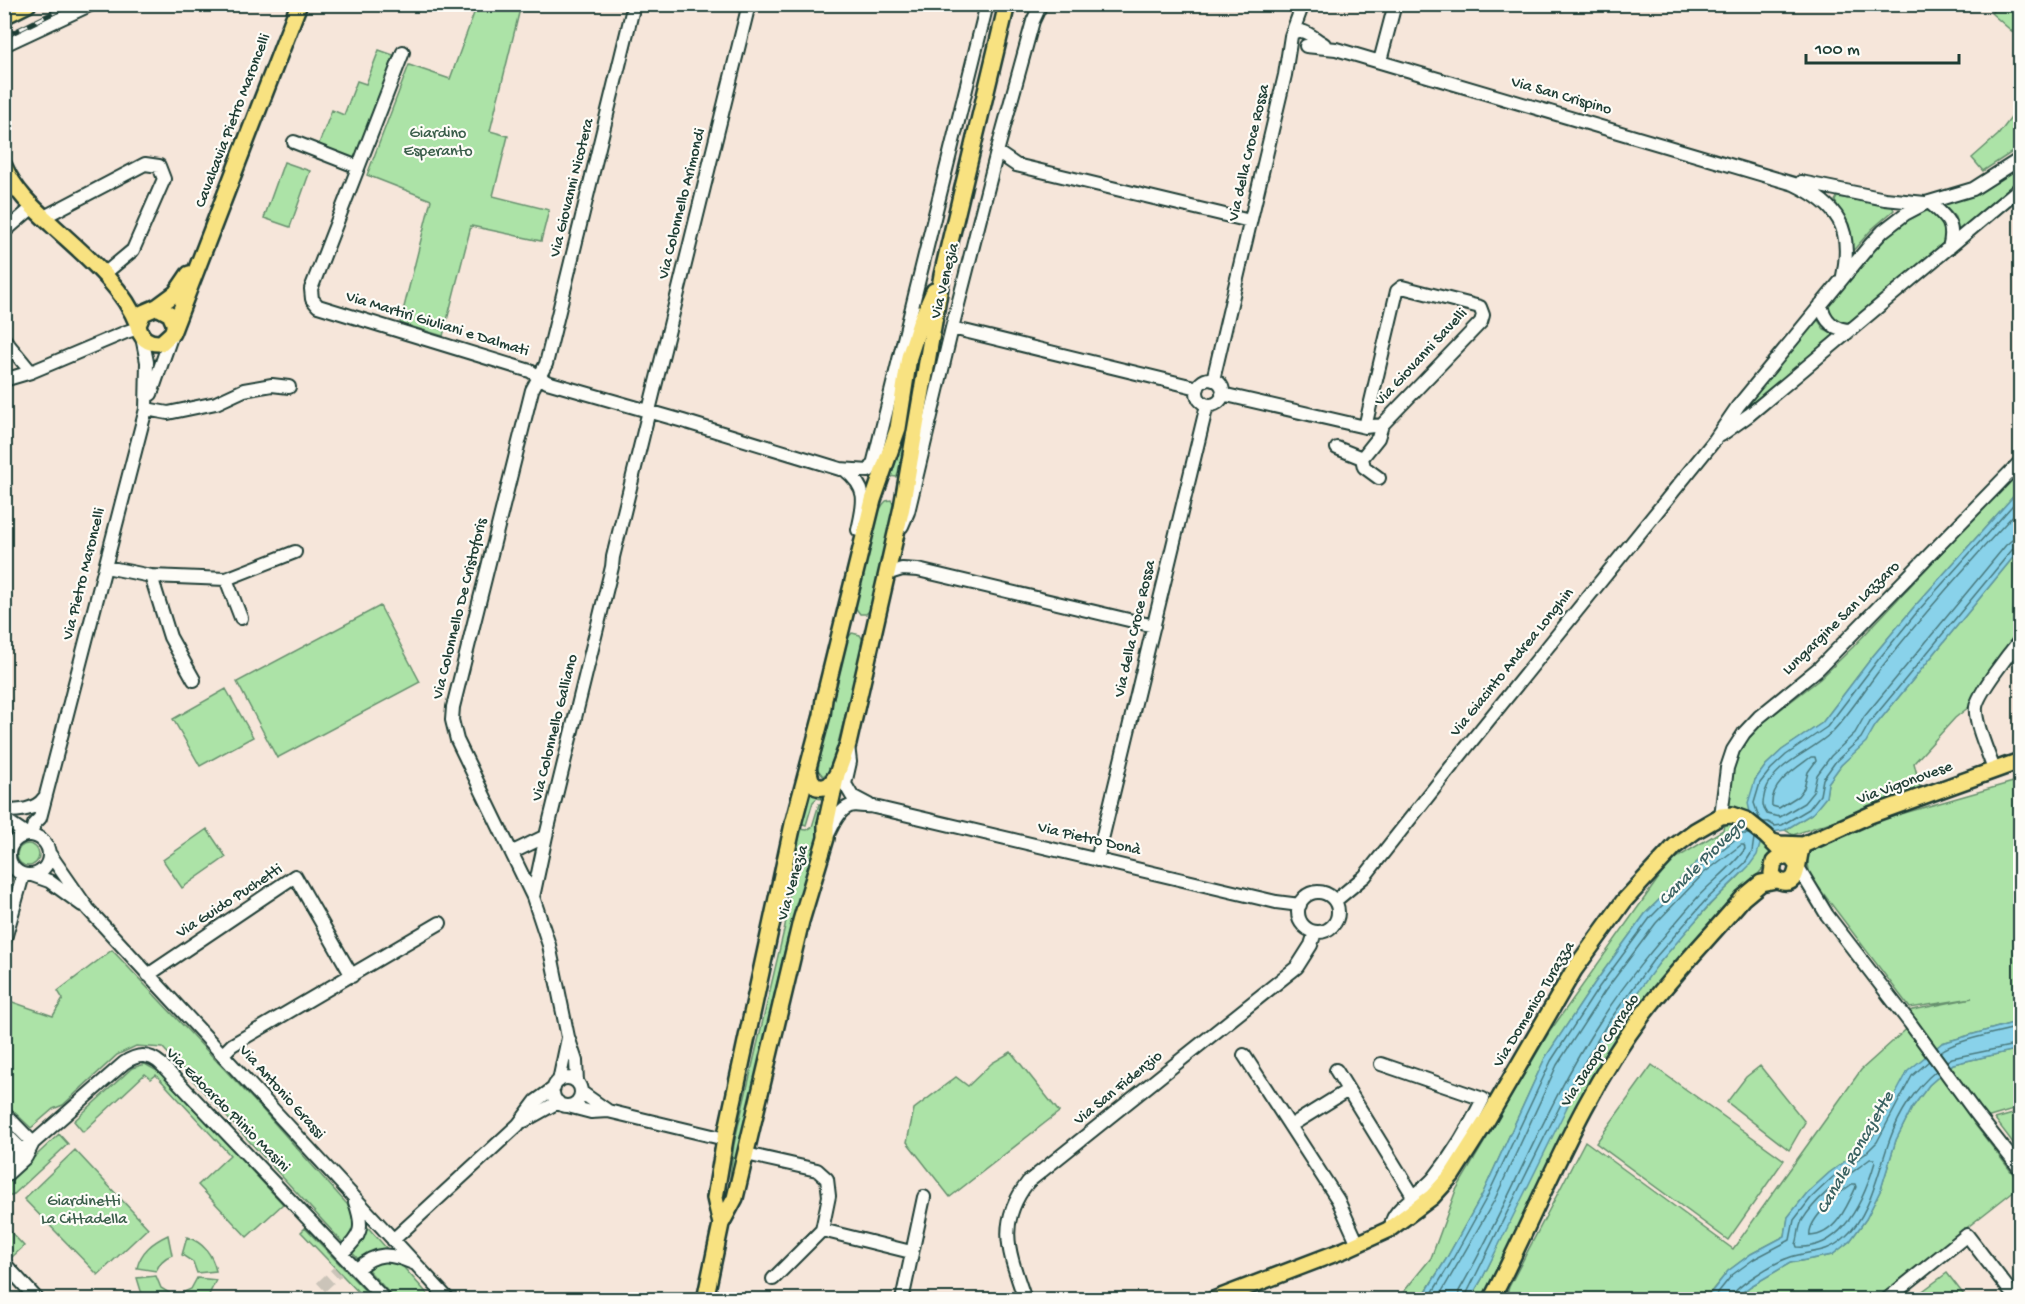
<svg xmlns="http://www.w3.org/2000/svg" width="2025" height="1304" viewBox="0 0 2025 1304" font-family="'Gochi Hand',sans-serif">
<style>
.green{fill:#ace3a7;stroke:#66906e;stroke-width:1.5}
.water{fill:#89d2ea;stroke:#5f96a1;stroke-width:1.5}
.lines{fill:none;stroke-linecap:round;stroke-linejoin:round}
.shore{stroke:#49797d;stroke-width:1.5}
.minor-tunnel{stroke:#cbc4b9;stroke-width:12;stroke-dasharray:12 6;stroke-linecap:butt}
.minor-casing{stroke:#1f3d34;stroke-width:16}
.major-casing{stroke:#1f3d34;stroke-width:20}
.minor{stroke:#fdfcf7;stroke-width:12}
.major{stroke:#f8e281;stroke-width:15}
.rail-casing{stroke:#1f3d34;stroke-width:5}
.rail{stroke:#fdfcf7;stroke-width:3;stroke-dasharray:9;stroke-linecap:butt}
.labels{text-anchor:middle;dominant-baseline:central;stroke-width:4.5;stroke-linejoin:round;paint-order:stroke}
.street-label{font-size:16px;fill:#1f3d34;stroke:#fdfcf7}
.park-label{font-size:16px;fill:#3b5e4b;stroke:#fdfcf7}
.water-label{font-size:18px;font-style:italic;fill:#3a6262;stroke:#fdfcf7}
</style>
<rect width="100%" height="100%" fill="#f6e6da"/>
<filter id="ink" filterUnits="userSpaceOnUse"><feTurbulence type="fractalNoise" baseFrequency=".0167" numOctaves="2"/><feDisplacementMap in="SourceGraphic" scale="12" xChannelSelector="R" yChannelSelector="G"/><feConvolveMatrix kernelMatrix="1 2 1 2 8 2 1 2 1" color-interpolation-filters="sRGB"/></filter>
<g filter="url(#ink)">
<path class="green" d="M477 5H521L490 131 508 136 493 196 549 210 541 241 471 226 443 336 400 323 431 200 367 175 409 65 450 79Z
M1998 5H2020V42L2015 34 1991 13Z
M379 50 396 56 356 160 318 146 332 110 344 115 357 81 366 84Z
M2020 106V147L1983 171 1972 158 1998 135Z
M284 162 310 171 290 227 264 218Z
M2020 166V181L1959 232 1955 217 1943 204C1976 196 1993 185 2020 166Z
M1837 197 1892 206 1894 210 1872 229 1851 253 1846 222 1835 201Z
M1925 210 1935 213 1947 229 1944 245 1849 323 1844 324 1831 319 1827 305 1873 246 1900 222Z
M1815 316 1824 329 1837 335 1745 411 1742 408Z
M902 435H907L897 477 888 476Z
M2020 469V489L1914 607 1873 656 1822 723 1782 750 1766 765 1755 780V820L1696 863 1645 914 1594 984 1545 1058 1482 1195 1445 1261 1421 1299 1397 1300 1431 1258 1456 1190 1548 1034 1670 862 1723 830 1735 753 1764 722 1820 679 1853 647Z
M891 500 894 505 893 517 871 609 866 614H860L854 606C860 582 870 516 886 501Z
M2020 549V645L1974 703 1955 718 1914 763 1923 799 1839 819 1793 835 1785 830 1813 813 1826 797 1828 783 1841 765 1865 742 1875 726Z
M380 606 420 682 277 758 237 682Z
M852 633 860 635 864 642 834 759 828 772 823 776 818 770 819 763 847 639Z
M226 689 253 737 200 766 173 719Z
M2020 780V1021L1942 1043 1882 1119 1872 1138 1862 1149 1829 1173 1807 1193 1788 1217 1785 1236 1751 1254 1728 1271 1705 1299 1505 1300 1509 1287 1585 1141 1733 1249 1861 1070 1912 1024 1903 1012 1972 998 1910 1008 1810 876 1807 857 1809 852 1845 830Z
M807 791 813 795H827L826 800 817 798 813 802 806 825 800 823Z
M819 804 825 806 810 869 788 936 728 1194 734 1144 785 926 798 830 799 829 807 830 812 827Z
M207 829 226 857 182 888 163 860Z
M1761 841 1773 851 1765 866 1641 1012 1487 1299 1470 1300 1482 1279C1523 1195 1561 1107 1611 1028 1639 985 1673 945 1708 907 1727 885 1753 870 1761 841Z
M17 855a11 11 0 1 1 22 0a11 11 0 1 1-22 0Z
M112 950 260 1107 432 1299H395L163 1048 136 1046 117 1055 63 1105 53 1109 31 1128 9 1107V1095L5 1087 4 999 53 1016 63 999 58 991Z
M2020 1049V1108L1973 1122 2020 1183V1186L1876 1299 1733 1300 1751 1286 1790 1263 1832 1255 1850 1241 1866 1219 1881 1189 1896 1140 1912 1108 1929 1085 1953 1064Z
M1011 1052 1059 1112 950 1197 907 1142 914 1109 956 1077 968 1086 992 1063Z
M145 1064 159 1072 283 1204 247 1237 198 1185 230 1155 156 1075 151 1079 145 1074 83 1132 74 1121 132 1068Z
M1652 1065 1784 1160 1728 1240 1596 1143Z
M1760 1066 1805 1122 1789 1150 1727 1102 1746 1077Z
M2020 1112V1152L1995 1119Z
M59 1134 68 1144 12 1196H5V1185Z
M75 1150 148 1228 98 1275 24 1199Z
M5 1226 24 1246 11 1258 5 1250Z
M305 1228 373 1299H365L301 1232Z
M168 1235 172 1255C163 1258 160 1263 156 1271L137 1268C141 1251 153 1242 168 1235Z
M187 1237C204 1243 212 1254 216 1271L197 1273 193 1262 182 1255Z
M1947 1273 1967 1299H1912Z
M156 1276 161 1288 171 1294 169 1299H147L141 1291 137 1278Z
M197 1278 216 1280 207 1299H181L180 1294 191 1289Z"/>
<path class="water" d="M2020 489V549L1875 726 1866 742 1841 765 1828 783 1826 797 1813 813 1785 830 1773 832 1761 841 1757 855 1749 866 1709 905 1659 963 1612 1027 1573 1095 1482 1279 1470 1299 1421 1300 1445 1261 1482 1195 1545 1058 1594 984 1645 914 1696 863 1751 817 1748 803 1755 780 1766 765 1782 750 1822 723 1873 656 1914 607Z
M2020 1021V1049L1953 1064 1929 1085 1912 1108 1896 1140 1881 1189 1866 1219 1850 1241 1832 1255 1790 1263 1751 1286 1733 1299 1705 1300 1728 1271 1751 1254 1785 1236 1788 1217 1807 1193 1829 1173 1862 1149 1872 1138 1908 1071 1942 1043Z"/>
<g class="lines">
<path class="shore" d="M2020 508C1973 558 1927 610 1885 663 1868 684 1850 714 1832 732 1811 753 1775 762 1765 792 1763 801 1761 806 1767 814L1780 817 1804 803 1813 792 1817 775 1831 756 1855 733 1864 717 2006 545 2012 540 2020 538
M1811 757H1815L1816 761 1808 772 1804 788 1798 796 1779 808 1772 806C1770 784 1795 769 1811 757Z
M1760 820 1754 803 1760 783 1771 769 1786 755 1827 727 1878 660 1918 611 2020 497
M1763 822H1768L1775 826 1782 825 1809 809 1820 795 1823 779 1836 761 1861 738 1870 722 2012 550 2020 546
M1940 1052C1955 1040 2001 1032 2020 1027
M1947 1061 1952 1058 2020 1044
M1870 1159H1874L1875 1162C1864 1200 1843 1250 1797 1247L1796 1244C1799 1237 1798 1228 1802 1221 1817 1195 1846 1177 1870 1159Z
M1852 1184H1855L1856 1187C1847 1207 1835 1235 1810 1236 1807 1220 1839 1193 1852 1184Z
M1428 1300 1450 1264 1487 1197 1551 1061 1599 987 1650 918 1699 868 1742 834H1749
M1437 1300 1494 1201 1557 1065 1605 991 1656 923 1704 873 1741 845H1744L1745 849C1732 868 1712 881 1697 898 1663 937 1629 976 1601 1020 1545 1105 1510 1203 1459 1291L1458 1300
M1465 1300 1466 1295 1567 1092 1607 1024 1654 959 1705 901 1745 863 1752 852 1754 838
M1712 1300 1732 1275 1754 1259 1790 1240 1794 1220 1811 1198 1833 1177 1865 1154 1877 1142 1912 1076 1929 1061
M1730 1300C1731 1288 1776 1262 1788 1258 1809 1250 1825 1255 1844 1238 1871 1215 1878 1171 1890 1139 1899 1114 1915 1088 1936 1071"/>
<path class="minor-tunnel" d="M321 1287 338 1271"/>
<g class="minor-casing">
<path id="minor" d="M1293 33C1303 26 1314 39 1324 44
M4 45 92 4
M1306 46 1336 49 1794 184C1838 205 1853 228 1843 276
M403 52 311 289 312 299 318 306 530 371 547 382 683 421 840 469 869 471 873 465 987 4
M1380 61 1395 4
M294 142 358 167
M997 152 1016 165 1250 221
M1801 182 1885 199 1925 203
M1929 202C1946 217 1956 223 1949 248
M44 217 145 164 159 166 164 179 133 250 103 275
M4 232 33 207
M1402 287 1480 307 1483 315 1481 322 1382 425 1365 427 1397 291Z
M1821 304C1824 320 1833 330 1851 330
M952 328 1198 388
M4 339 31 372
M1197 392a13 13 0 1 1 26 0a13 13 0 1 1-26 0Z
M4 380 31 372 126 332 138 328
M1213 380 1285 75 1291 36 1303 4
M151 394 172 334
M1222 394 1365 427
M146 409 168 413 216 403 244 390 272 385 289 387
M1721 435 1749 415 2020 188
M1337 448 1362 458
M845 470C869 489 864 503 858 530
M1379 478 1364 467 1362 458 1378 438 1382 425
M902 526 908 512 952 328 997 152 1033 21 1041 4
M106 567 151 576 226 579 295 552
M886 574 902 569 918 570 1154 626
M151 576 170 637 194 680
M226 579 241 618
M848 745 850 762 845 784 852 796 869 805
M1994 770C1989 754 1974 723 1976 707 1978 693 2010 652 2020 640
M4 811C19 811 36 810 44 798
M1721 816 1727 768 1733 750 1744 733 1759 717 1819 668 2020 462
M4 819 28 835
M9 855a20 20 0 1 1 40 0a20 20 0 1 1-40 0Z
M31 835 34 824 40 818 146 409 147 362 142 337
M826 838C832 828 837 811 850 806 856 804 864 807 870 806L1276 902 1300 905
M513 852 546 836
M49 853 88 909 449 1300
M1097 860 1207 405
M1798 867 1827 915 1910 1023 1975 1112 2020 1169
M32 875 49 881 82 905
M1298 912a20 20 0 1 1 40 0a20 20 0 1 1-40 0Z
M533 897 546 836 612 567 613 557 749 4
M1335 901 1365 876 1466 748 1714 441 1738 406 1870 245 1883 231 1905 214 1926 203 1973 189 2020 159
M4 942 23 875
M148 975 295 876 352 976
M223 1054 232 1045 440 923
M1244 1055 1338 1200 1358 1244
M1381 1064 1483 1099C1470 1126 1453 1154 1434 1178 1423 1191 1397 1206 1392 1221L1393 1225
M1336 1070 1414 1197
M553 1092a14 14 0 1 1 28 0a14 14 0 1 1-28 0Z
M559 1081 568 1038
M577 1082 576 1061 568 1037 549 945 533 897 457 740 452 720 453 707 532 390 546 364 634 4
M581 1092 608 1111
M568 1106 591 1112 608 1111 725 1139
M4 1113 33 1143
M524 1121 558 1102
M1290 1126 1348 1090
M4 1132 21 1149
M746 1154 817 1170 827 1179 829 1196 822 1230 911 1252
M4 1165 21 1149 33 1143 124 1063C137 1054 149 1053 161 1064L385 1300
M4 1177 26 1157 33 1143
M393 1240 518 1125 536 1101 554 1088
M342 1253C362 1236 364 1227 355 1202
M4 1263 38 1300
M357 1269C377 1251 390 1253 413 1263
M773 1279 822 1230
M902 1300 924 1197
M1025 1300C1010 1254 995 1225 1028 1182L1297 967 1311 945 1315 932
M1886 1300 1967 1235 2017 1300"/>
</g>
<g class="major-casing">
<path id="major" d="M4 16 28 4
M4 166C14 190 32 207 51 224 82 253 122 284 138 325
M157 307 176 293 189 274
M174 328V323L170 314 157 307 143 313 138 325C140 338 148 344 161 343L172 333 299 4
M808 768 811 780 817 787C828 789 832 783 837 774
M1773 842 1780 844 1803 845 1870 815 2020 761
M1797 865 1791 857H1780L1774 862 1772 873C1774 877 1777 881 1783 882 1801 885 1796 856 1803 845
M721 1224 715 1198 725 1139 793 824 822 715 824 699 873 500 898 428 909 357 920 323 934 291
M705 1300 721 1224 735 1198 801 921 826 838V824L837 774 848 744 902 507 942 275 1007 4
M1213 1300 1344 1250 1388 1230 1432 1197 1452 1175 1487 1120 1574 970 1624 901 1675 846 1695 831 1721 816 1732 815 1746 820 1766 836 1780 850 1784 856
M1491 1300C1541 1204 1578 1100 1644 1013 1674 973 1710 937 1743 898L1761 883 1776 880"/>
</g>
<use href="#minor" class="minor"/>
<use href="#major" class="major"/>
<g class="rail-casing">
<path id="rail" d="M4 37 71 4"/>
</g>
<use href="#rail" class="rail"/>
</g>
</g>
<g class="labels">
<g class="street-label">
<text transform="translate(1561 97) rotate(16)">Via San Crispino</text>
<text transform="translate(234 121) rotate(-69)">Cavalcavia Pietro Maroncelli</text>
<text transform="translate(1250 153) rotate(-77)">Via della Croce Rossa</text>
<text transform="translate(573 188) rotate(-76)">Via Giovanni Nicotera</text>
<text transform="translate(683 204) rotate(-76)">Via Colonnello Arimondi</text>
<text transform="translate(946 281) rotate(-76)">Via Venezia</text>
<text transform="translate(437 325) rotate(17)">Via Martiri Giuliani e Dalmati</text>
<text transform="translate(1422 358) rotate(-47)">Via Giovanni Savelli</text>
<text transform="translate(85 574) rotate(-76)">Via Pietro Maroncelli</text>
<text transform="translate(461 609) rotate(-76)">Via Colonnello De Cristoforis</text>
<text transform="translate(1842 619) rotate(-44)">Lungargine San Lazzaro</text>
<text transform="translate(1136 629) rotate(-77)">Via della Croce Rossa</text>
<text transform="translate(1513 663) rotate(-51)">Via Giacinto Andrea Longhin</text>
<text transform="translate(556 728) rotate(-76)">Via Colonnello Galliano</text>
<text transform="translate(1905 784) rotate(-20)">Via Vigonovese</text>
<text transform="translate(1089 840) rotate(13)">Via Pietro Donà</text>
<text transform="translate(794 883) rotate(-74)">Via Venezia</text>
<text transform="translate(230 902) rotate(-33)">Via Guido Puchetti</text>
<text transform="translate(1535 1005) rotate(-59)">Via Domenico Turazza</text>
<text transform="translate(1601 1051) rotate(-57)">Via Jacopo Corrado</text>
<text transform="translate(1119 1089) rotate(-39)">Via San Fidenzio</text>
<text transform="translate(281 1093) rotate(48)">Via Antonio Grassi</text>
<text transform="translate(227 1111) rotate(45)">Via Edoardo Plinio Masini</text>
</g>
<g class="park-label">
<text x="438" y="134">Giardino<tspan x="438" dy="18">Esperanto</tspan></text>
<text x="84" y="1202">Giardinetti<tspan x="84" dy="18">La Cittadella</tspan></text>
</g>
<g class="water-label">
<text transform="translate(1703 862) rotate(-45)">Canale Piovego</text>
<text transform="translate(1856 1153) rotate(-60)">Canale Roncajette</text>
</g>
</g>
<rect width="2025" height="1304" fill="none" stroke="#fdfcf7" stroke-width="24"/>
<rect x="12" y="12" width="2001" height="1280" fill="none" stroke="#1f3d34" stroke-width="2" filter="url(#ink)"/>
<path d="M1806 54v9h153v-9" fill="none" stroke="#1f3d34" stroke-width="3"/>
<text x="1815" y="54" font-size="18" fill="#1f3d34" stroke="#fdfcf7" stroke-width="4.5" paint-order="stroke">100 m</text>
</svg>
